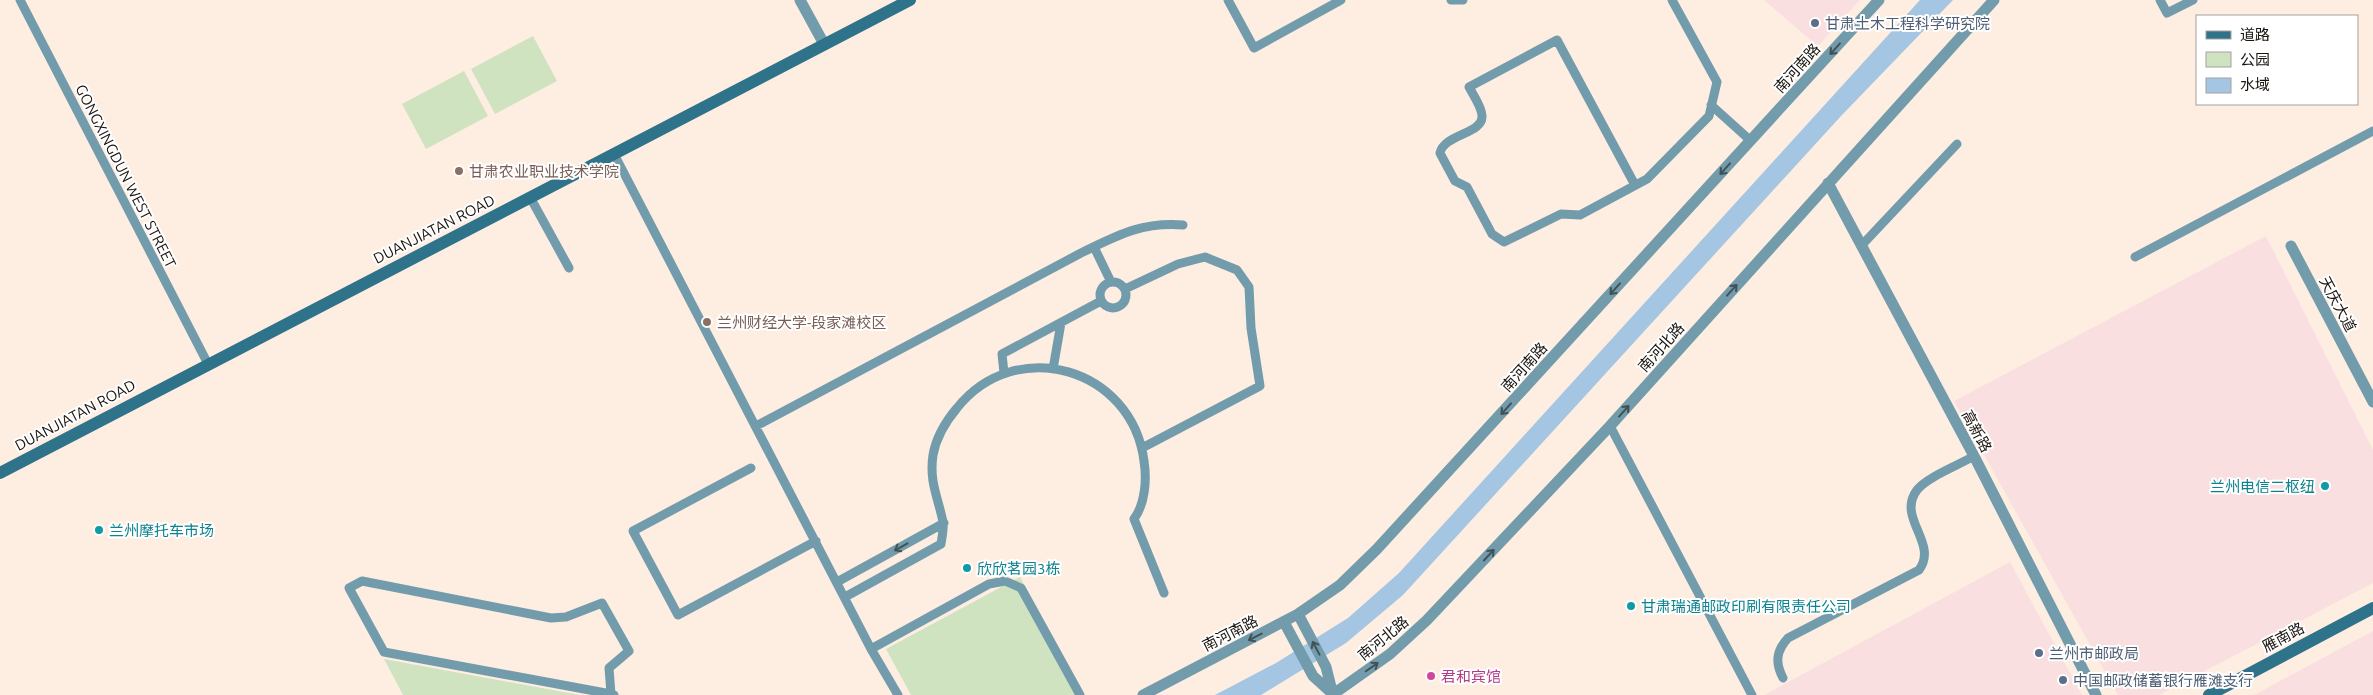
<svg xmlns="http://www.w3.org/2000/svg" width="2373" height="695" viewBox="0 0 2373 695" font-family="Ubuntu,'Noto Sans SC',sans-serif">
<style>
.commercial{fill:#fadfe1}
.green{fill:#d0e3c0}
.water{fill:#a4c6e2}
.lines{fill:none;stroke-linecap:round;stroke-linejoin:round}
.minor{stroke:#729cac;stroke-width:9}
.tertiary{stroke:#729cac;stroke-width:11}
.secondary{stroke:#2e738a;stroke-width:12}
.oneway{stroke:#415156}
.service-dot{fill:#5c6f8a;stroke:#fff;stroke-width:2}
.education-dot{fill:#8d6e63;stroke:#fff;stroke-width:2}
.culture-dot{fill:#0f9aa8;stroke:#fff;stroke-width:2}
.hotel-dot{fill:#d1479c;stroke:#fff;stroke-width:2}
.labels{text-anchor:middle;dominant-baseline:central;stroke-width:4;stroke-linejoin:round;paint-order:stroke}
.service-label{font-size:15px;fill:#4e5e75;stroke:#fff;text-anchor:start}
.street-label{font-size:15px;fill:#19140f;stroke:#fff}
.education-label{font-size:15px;fill:#785e54;stroke:#fff;text-anchor:start}
.culture-label{font-size:15px;fill:#0d838f;stroke:#fff;text-anchor:start}
.hotel-label{font-size:15px;fill:#b23c85;stroke:#fff;text-anchor:start}
</style>
<rect width="100%" height="100%" fill="#feede1"/>
<path class="commercial" d="M1764 0H1860L1818 46Z
M2266 236 2373 450V583L2159 695H2118L1954 401Z
M2010 562 2082 695H1766V694Z
M2373 631V695H2254Z"/>
<path class="green" d="M533 36 557 81 495 114 471 69Z
M464 71 488 116 426 149 402 104Z
M1020 577 1084 695H911L886 649Z
M384 659 580 695H403Z"/>
<path class="water" d="M1920 0H1953L1841 116 1403 595 1346 643 1261 695H1215L1276 663 1348 618 1399 573Z"/>
<g class="lines">
<path class="minor" d="M20 0 208 364
M1228 0 1254 48 1341 0
M1451 0H1463
M2160 0 2167 13 2193 0
M1711 105 1751 141
M614 154 871 649 898 695
M1635 185 1557 40 1469 87C1473 95 1482 107 1482 116 1483 134 1444 134 1440 153L1455 181 1467 187 1492 234 1504 242 1561 214 1580 215 1647 179 1709 116 1717 82 1672 0
M530 197 569 268
M1861 246 1957 144
M1094 247 1111 282
M2135 257 2373 131
M1100 295a13 13 0 1 1 26 0a13 13 0 1 1-26 0Z
M1125 289 1178 264 1205 257 1237 270 1249 287 1251 328 1260 386 1142 448
M1053 369 1061 323
M1004 373 1002 354 1101 301
M756 426 1081 253C1118 235 1141 222 1183 225
M1610 426 1752 695
M751 468 633 531 678 615 816 541
M837 582 944 523
M845 597 941 544C942 537 944 528 943 522 938 497 929 482 933 455 936 438 946 421 957 408 1016 334 1132 368 1144 461 1147 480 1145 504 1134 519L1164 593
M871 649 989 584 1005 581 1021 588 1080 695
M1783 678C1775 663 1776 651 1788 638L1919 570C1939 543 1896 518 1917 490 1927 477 1959 465 1974 456
M611 695V694L609 668 629 651 602 603 566 617 551 618 362 581 349 588 384 652 611 694 614 695"/>
<path class="tertiary" d="M800 0 824 44
M1828 183 1974 456 2096 695
M2291 246 2373 402
M1298 614 1326 667 1333 695
M1284 622 1313 676 1333 694
M1143 695 1298 614 1340 585 1377 549 1879 0
M1332 695 1390 654 1427 620 1610 426 1994 0"/>
<path class="secondary" d="M0 473 910 0
M2209 695 2373 608"/>
</g>
<defs><path id="oneway-shaft" d="M-6 0H5M1.5-3L5.5 0L1.5 3" fill="none" stroke-width="1.6" stroke-linecap="round" stroke-linejoin="round" transform="scale(1.25)"/></defs>
<g class="oneway">
<use href="#oneway-shaft" transform="translate(1835 49) rotate(132)"/>
<use href="#oneway-shaft" transform="translate(1725 169) rotate(132)"/>
<use href="#oneway-shaft" transform="translate(1615 289) rotate(132)"/>
<use href="#oneway-shaft" transform="translate(1732 290) rotate(-48)"/>
<use href="#oneway-shaft" transform="translate(1506 409) rotate(132)"/>
<use href="#oneway-shaft" transform="translate(1624 411) rotate(-48)"/>
<use href="#oneway-shaft" transform="translate(901 547) rotate(151)"/>
<use href="#oneway-shaft" transform="translate(1489 555) rotate(-47)"/>
<use href="#oneway-shaft" transform="translate(1255 637) rotate(153)"/>
<use href="#oneway-shaft" transform="translate(1316 648) rotate(-118)"/>
<use href="#oneway-shaft" transform="translate(1372 667) rotate(-35)"/>
</g>
<g class="service-dot">
<circle cx="1815" cy="23" r="5"/>
<circle cx="2039" cy="653" r="5"/>
<circle cx="2063" cy="680" r="5"/>
</g>
<g class="education-dot">
<circle cx="459" cy="171" r="5"/>
<circle cx="707" cy="322" r="5"/>
</g>
<g class="culture-dot">
<circle cx="2325" cy="486" r="5"/>
<circle cx="99" cy="530" r="5"/>
<circle cx="967" cy="568" r="5"/>
<circle cx="1631" cy="606" r="5"/>
</g>
<circle class="hotel-dot" cx="1431" cy="676" r="5"/>
<g class="labels">
<g class="service-label">
<text x="1825" y="23">甘肃土木工程科学研究院</text>
<text x="2049" y="653">兰州市邮政局</text>
<text x="2073" y="680">中国邮政储蓄银行雁滩支行</text>
</g>
<g class="street-label">
<text transform="translate(1797 68) rotate(-48)">南河南路</text>
<text transform="translate(126 176) rotate(63)">GONGXINGDUN WEST STREET</text>
<text transform="translate(434 229) rotate(-27)">DUANJIATAN ROAD</text>
<text transform="translate(2338 304) rotate(62)">天庆大道</text>
<text transform="translate(1661 347) rotate(-48)">南河北路</text>
<text transform="translate(1524 367) rotate(-48)">南河南路</text>
<text transform="translate(75 415) rotate(-28)">DUANJIATAN ROAD</text>
<text transform="translate(1977 431) rotate(62)">高新路</text>
<text transform="translate(1230 633) rotate(-27)">南河南路</text>
<text transform="translate(2283 637) rotate(-28)">雁南路</text>
<text transform="translate(1383 638) rotate(-39)">南河北路</text>
</g>
<g class="education-label">
<text x="469" y="171">甘肃农业职业技术学院</text>
<text x="717" y="322">兰州财经大学-段家滩校区</text>
</g>
<g class="culture-label">
<text x="2315" y="486" text-anchor="end">兰州电信二枢纽</text>
<text x="109" y="530">兰州摩托车市场</text>
<text x="977" y="568">欣欣茗园3栋</text>
<text x="1641" y="606">甘肃瑞通邮政印刷有限责任公司</text>
</g>
<g class="hotel-label">
<text x="1441" y="676">君和宾馆</text>
</g>
</g>
<rect x="2196" y="15" width="162" height="90" fill="#ffffff" stroke="#a3a19f"/>
<rect x="2206" y="31" width="25" height="8" fill="#2e738a" stroke="#a3a19f"/>
<text x="2240" y="40" font-size="15" fill="#19140f">道路</text>
<rect x="2206" y="52" width="25" height="15" fill="#d0e3c0" stroke="#a3a19f"/>
<text x="2240" y="65" font-size="15" fill="#19140f">公园</text>
<rect x="2206" y="78" width="25" height="15" fill="#a4c6e2" stroke="#a3a19f"/>
<text x="2240" y="90" font-size="15" fill="#19140f">水域</text>
</svg>
